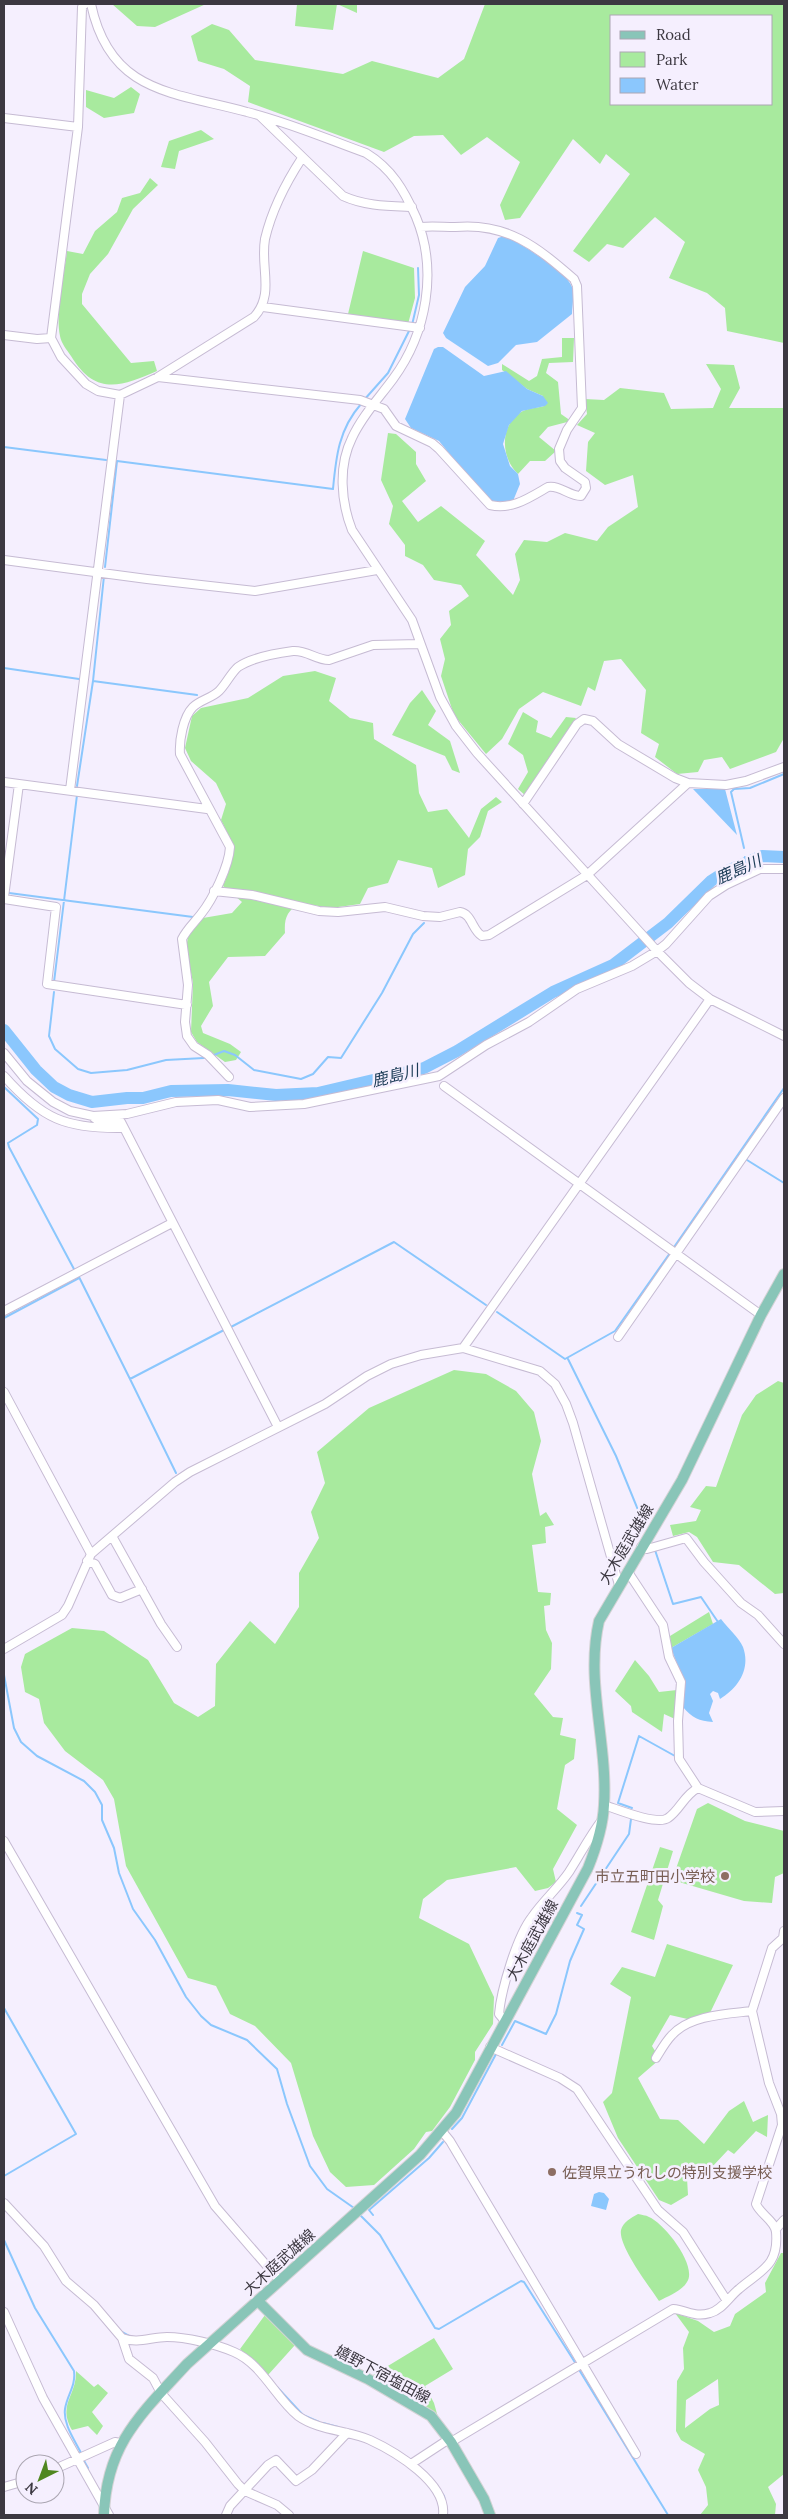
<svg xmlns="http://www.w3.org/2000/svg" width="788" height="2519" viewBox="0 0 788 2519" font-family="Lora,'Noto Sans JP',serif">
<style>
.green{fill:#a8ea9e;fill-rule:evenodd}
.water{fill:#8bc7fd}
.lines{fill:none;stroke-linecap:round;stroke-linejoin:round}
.stream{stroke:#8bc7fd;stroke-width:2}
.river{stroke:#8bc7fd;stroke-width:12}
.minor-casing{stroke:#c6bbd3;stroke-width:10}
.major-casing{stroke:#d4d3d5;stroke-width:12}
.minor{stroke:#fff;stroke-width:8}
.major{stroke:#89c5b8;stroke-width:10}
.education-dot{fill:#8d6e63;stroke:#f5effe;stroke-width:2}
.labels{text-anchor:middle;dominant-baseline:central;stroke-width:5;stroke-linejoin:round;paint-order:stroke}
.street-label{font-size:15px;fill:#3c3841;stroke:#f5effe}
.education-label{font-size:15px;fill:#785e54;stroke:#f5effe;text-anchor:end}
.water-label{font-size:16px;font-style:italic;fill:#1b3b56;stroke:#f5effe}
</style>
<rect width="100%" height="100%" fill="#f5effe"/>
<path class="green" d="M112 4H206L155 27 137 26Z
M297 4H357V13L337 4 333 30 295 26Z
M485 4H784V343L727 331 725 308 707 293 669 278 685 242 655 217 623 248 607 244 589 262 573 251 630 174 606 154 600 164 573 139 520 218 505 220 500 205 520 162 487 137 461 155 443 135 414 136 384 152 248 102 250 86 224 69 198 61 191 36 212 24 229 30 255 60 343 74 372 61 438 78 464 59ZM612 16H772V104H612Z
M131 87 140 94 134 113 104 118 86 107V90L114 98Z
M201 130 214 139 179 151 175 169 161 167 169 141Z
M150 178 158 185 133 209 108 254 90 274 82 294V304L131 363 154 361 157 371C121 387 95 396 71 356 67 350 61 343 60 336 55 312 64 276 67 251L83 254 95 231 117 212 122 198 140 193Z
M363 251 414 268 415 298 408 324 348 314Z
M562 338H574L573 362 549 363 546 373 558 382 561 414 571 421 548 427 539 437 556 451 545 461H530L518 474C501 458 499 426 521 412 527 408 538 408 544 406L543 396 527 389 502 370V364L529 381 537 376 542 359 562 357Z
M706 364 734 365 740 388 729 408H784V738L776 752 730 769 722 757 704 760 698 772 677 774 655 757 659 744 641 733 646 690 621 659 604 661 595 691 588 687 581 706 543 692 519 709 502 739 486 754 454 715 441 676 445 659 440 639 451 625 449 611 469 596 461 585 434 580 423 565 405 556V545L389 524 393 506 381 480 388 433 396 434 416 452V464L426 481 402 501 418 522 441 506 485 541 476 555 513 595 520 580 515 554 524 540 547 542 565 533 597 541 608 527 638 507 633 475 605 485 586 471 588 442 595 433 577 425 587 414 585 399 604 400 620 388 664 393 671 409 713 408 721 389Z
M315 671 336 678 329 701 350 718 373 723 374 739 416 765 419 793 428 812 447 809 469 838 481 809 496 797 502 802 488 811 480 837 468 849 465 875 438 888 432 868 398 860 388 883 368 888 360 904 331 908 300 903C287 911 284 918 285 933L265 956 228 957 209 982 213 1006 201 1026 203 1033 230 1044 241 1052 236 1060 225 1062 197 1042 191 1032 193 983 186 947 189 933 203 918 232 913 242 902 223 886C236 855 236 850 221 820L226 804 216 783 191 761 185 748 192 716 201 708 248 698 283 676Z
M422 690 436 711 428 725 450 741 460 773 452 770 445 756 392 735 410 703Z
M523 712 538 721 536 732 551 738 566 717 576 718 526 796 518 789 528 772 523 755 508 744Z
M454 1370 486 1374 516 1391 534 1412 541 1441 532 1474 540 1516 546 1512 554 1525 545 1527 546 1543 532 1545 538 1592 551 1593 550 1605 544 1606 546 1630 552 1643 551 1669 534 1694 553 1717 563 1718 560 1735 576 1739 574 1759 565 1765 557 1809 577 1825 553 1869 556 1882 548 1888 535 1891 516 1867 447 1880 423 1899 419 1918 469 1944 494 1997 493 2024 475 2052V2060L450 2107 432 2131 426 2132 414 2149 374 2185 346 2187 330 2172 313 2136 291 2063 255 2026 230 2014 216 1986 188 1978 126 1866 114 1799 103 1780 65 1751 44 1723 39 1699 25 1692 21 1667 25 1654 72 1628 104 1631 148 1660 174 1703 198 1717 215 1706 216 1664 250 1621 275 1644 299 1607V1573L319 1538 311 1512 325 1483 317 1452 369 1408Z
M778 1381 784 1383V1593L775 1594 739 1565 713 1562 697 1537 689 1532 673 1536 670 1525 696 1521 701 1510 690 1507 706 1486 716 1487 742 1415 756 1395Z
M709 1612 713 1624 671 1648 670 1636Z
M635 1660 649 1676 659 1692 677 1690 675 1719 664 1714 662 1732 632 1712 631 1706 615 1691Z
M708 1803 745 1821 784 1831V1873L775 1877 772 1903 744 1901 672 1880 697 1809Z
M660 1847 673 1851 658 1900 663 1906 654 1940 631 1932Z
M667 1944 733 1965 710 2013 692 2020 670 2015 652 2046 660 2059 638 2078 660 2119 678 2120 704 2144 729 2111 744 2101 753 2122 768 2115 767 2137 756 2131 734 2154 728 2150 712 2167 687 2178 688 2195 671 2205 659 2200 618 2138 603 2102 612 2093 631 1997 610 1984 622 1967 655 1977Z
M638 2214C641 2215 646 2215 649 2217 664 2223 698 2266 687 2282 682 2291 668 2296 659 2301 649 2286 618 2246 621 2230 623 2222 631 2218 638 2214Z
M781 2253H784V2474L768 2487 776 2504 775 2515H700L708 2505 706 2487 698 2470 705 2454 681 2440 676 2431 677 2381 684 2369 683 2348 689 2332 675 2313 698 2321 714 2332 730 2326 735 2314 766 2292 765 2283ZM718 2379 719 2405 710 2409 685 2428 686 2400Z
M265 2315 295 2345 268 2375 240 2349Z
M434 2338 453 2369 425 2386 434 2403 439 2421 373 2375Z
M76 2371 94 2387 98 2384 108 2393 92 2412 103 2426 97 2435 88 2426 72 2430C57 2404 77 2396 76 2371Z"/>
<path class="water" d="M504 236C518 241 568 273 572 287 575 294 572 306 572 314L537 342 516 345 498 363 488 366 446 338 443 333 465 287 485 266 498 238Z
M438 347H443L484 376 506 371 527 389 543 396 548 403 545 406 522 411 509 425 503 444 510 466 518 474 520 484 513 501 493 502 485 497 439 441 411 428 405 419 434 349Z
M693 789H725L737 835Z
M721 1619C728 1628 739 1638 743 1647 751 1669 738 1688 720 1699L718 1693 713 1691 710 1694 713 1701 709 1713 713 1722C699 1721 692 1718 683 1707L684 1682 671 1648Z
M599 2192 604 2193 609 2199 606 2210 591 2206 594 2194Z"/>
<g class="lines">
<path class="stream" d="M412 325 419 295 418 268
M364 400 388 373 410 329
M4 447 106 460
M105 567 117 461 333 489C336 456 339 429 361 404
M4 668 79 679
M93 681 197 695
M77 786 93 681 104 576
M744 848 731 792 734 789 750 788 784 774
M745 857 746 862
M9 893 193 917
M54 982 77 795
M54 992 49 1036 55 1049 78 1069 91 1073 127 1070 166 1060 204 1058
M214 1055 224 1051 235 1055 254 1070 301 1079 313 1074 328 1057 341 1058 382 993 413 934 424 923
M4 1087 38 1119 37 1125 8 1143 9 1147 75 1271
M747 1160 784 1183
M672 1250 784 1088
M78 1275 130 1379 224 1330
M497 1312 565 1359 615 1331 670 1253
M4 1318 79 1278
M229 1328 394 1242 486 1305
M568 1359 616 1456 645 1527
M130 1379 176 1473
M655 1550 673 1604 701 1597 718 1622
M4 1675 14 1728 21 1742 37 1756 84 1781 95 1792 102 1805V1820L114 1848 119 1873 133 1909 155 1940 186 1997 201 2016 211 2025 247 2040 277 2069 287 2104 310 2166 327 2189 354 2208
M632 1808 618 1803 639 1736 675 1756
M581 1906 629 1834 631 1819
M4 2008 76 2134 4 2176
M502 2045 515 2021 546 2034 556 2014 570 1961 584 1929 577 1925 582 1915 577 1913
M452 2129 462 2118 496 2054
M359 2214 380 2235 435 2328 439 2329 521 2281 524 2282 576 2364
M373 2215 369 2210 429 2158 443 2142
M4 2240 35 2308 74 2371C76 2386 67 2395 65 2409 63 2424 74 2439 81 2453
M120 2331 131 2337
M163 2334 198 2337
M578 2368 668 2515
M277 2387 303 2415 319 2422
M323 2423 338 2427
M83 2459 88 2468
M429 2476 444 2496 447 2515"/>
<path class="river" d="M4 1030 36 1070 54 1087 69 1095 92 1102 127 1098H143L171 1091 228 1090 276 1095 318 1093 424 1068 457 1051 553 992 613 965 668 923 711 881 725 872 762 856 784 857"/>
<g class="minor-casing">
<path id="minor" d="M85 4 82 7 78 127 51 338 61 357 86 384 98 391 120 395 158 377 254 317C275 294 260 268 265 239 272 209 285 184 302 158
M91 4C110 94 174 92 247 112 288 122 327 139 366 153 392 169 404 190 416 217 438 270 427 333 393 379 379 398 362 416 352 438 338 466 341 502 352 530L412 620 440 697 456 726 477 753 657 951 689 983 710 999 784 1036
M260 116 343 196C365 206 387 206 412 207
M4 118 78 127
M263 307 420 328
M4 335 37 339 51 338
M158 377 360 400 384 409 396 426 432 443 439 449 490 505C512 510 529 498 548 487 560 485 569 496 581 496L586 488 585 482 565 468 560 461 559 449 567 430 582 408 577 286 574 279C537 247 507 222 455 227 443 227 432 226 420 227
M4 560 147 579 255 591 377 570
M4 782 207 809
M70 790 120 395
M523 804 577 724 584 719 593 721 618 744 675 778 688 783 726 785 746 781 784 767
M214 891 252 895 319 911 338 912 385 907 423 916 440 917 460 912C472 914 472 930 482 936L489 935 587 875 688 783
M4 897 19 784
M4 899 56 907 47 984 187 1005
M4 1053 27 1081 53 1102 70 1111 93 1116 127 1114 176 1102 218 1100 250 1107 304 1104 439 1076 486 1045 529 1022 577 989 632 966 657 951 666 944 709 896 726 885 760 869H784
M4 1076C42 1119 66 1129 123 1128
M229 1077 208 1055 194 1046 187 1036 185 1022 188 985 182 939C187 929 194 923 201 914 213 899 229 866 230 847L180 754C179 741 183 717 193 707 200 700 212 698 219 691 226 684 231 673 238 667 251 658 278 653 293 651 307 650 316 660 329 660L373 645 420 644
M444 1086 761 1315
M93 1117 98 1121 121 1122 278 1427
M4 1311 172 1223
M618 1337 784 1098
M463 1348 710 999
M4 1392 91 1554
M112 1536 161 1624 177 1647
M641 1547 647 1549 686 1538 704 1562 741 1603 758 1615 784 1644
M87 1561 95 1564 112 1595 120 1598 142 1589
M628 1572 663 1625 669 1657 681 1682 678 1721 679 1759 698 1788 755 1812 784 1811
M4 1649 62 1615 68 1606 91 1554 175 1482 190 1472 325 1404 367 1376 391 1364 421 1355 463 1348 540 1371 555 1384 566 1404 573 1423 619 1585
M604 1805C617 1809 657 1826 668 1818 680 1810 684 1795 698 1788
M4 1841 215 2206 280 2281
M504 2020 499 2014C501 1990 517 1936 532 1917 543 1901 558 1888 569 1872 580 1855 589 1837 602 1820
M490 2047 560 2078 577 2089 658 2210 683 2232 727 2301
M656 2058C661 2050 666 2041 672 2035 690 2015 727 2014 752 2011
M441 2130 450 2141 636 2454
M4 2203 44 2246 66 2281 94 2305 122 2338 129 2359 153 2378 161 2393 205 2442 238 2484 245 2491 277 2505 289 2515
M776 2229 784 2220
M4 2312 43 2398 109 2515
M122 2338C138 2344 151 2337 167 2337 186 2337 216 2344 234 2352 262 2364 275 2397 298 2416 319 2431 347 2430 370 2440 396 2452 447 2483 443 2515
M411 2464 446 2441 451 2442 673 2309C687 2310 695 2318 710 2313 722 2310 729 2297 739 2289 761 2270 779 2266 776 2232 775 2221 760 2214 756 2204L782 2125 781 2114 769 2083 752 2011 772 1948 783 1938 784 1931
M55 2469 115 2442 120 2443
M4 2487 25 2481
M226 2515 230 2506 268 2465 276 2460 296 2481 312 2470 347 2433"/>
</g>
<g class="major-casing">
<path id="major" d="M258 2301 307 2350 368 2379 431 2416 451 2442 484 2499 490 2515
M104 2515C106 2444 142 2413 187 2364L420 2155 456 2113 588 1868C596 1848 603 1827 604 1805 608 1743 585 1682 599 1621L682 1480 761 1315 784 1274"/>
</g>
<use href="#minor" class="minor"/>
<use href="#major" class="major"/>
</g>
<g class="education-dot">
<circle cx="725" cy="1876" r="5"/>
<circle cx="552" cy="2172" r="5"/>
</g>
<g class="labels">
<g class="street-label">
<text transform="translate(626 1544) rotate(-59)">大木庭武雄線</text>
<text transform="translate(532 1940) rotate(-61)">大木庭武雄線</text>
<text transform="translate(279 2262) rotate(-42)">大木庭武雄線</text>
<text transform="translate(383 2374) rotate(28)">嬉野下宿塩田線</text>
</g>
<g class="education-label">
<text x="715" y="1876">市立五町田小学校</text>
<text x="562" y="2172" text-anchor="start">佐賀県立うれしの特別支援学校</text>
</g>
<g class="water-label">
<text transform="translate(738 869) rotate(-24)">鹿島川</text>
<text transform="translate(395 1075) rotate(-14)">鹿島川</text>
</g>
</g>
<rect width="788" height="2519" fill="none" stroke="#3c3841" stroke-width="10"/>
<rect x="610" y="15" width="162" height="90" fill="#f5effe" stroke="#aba6b2"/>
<rect x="620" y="31" width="25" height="8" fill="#89c5b8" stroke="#aba6b2"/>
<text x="656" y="40" font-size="15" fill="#3c3841">Road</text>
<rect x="620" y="52" width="25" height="15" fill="#a8ea9e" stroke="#aba6b2"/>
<text x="656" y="65" font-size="15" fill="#3c3841">Park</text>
<rect x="620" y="78" width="25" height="15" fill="#8bc7fd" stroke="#aba6b2"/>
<text x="656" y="90" font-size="15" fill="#3c3841">Water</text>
<g transform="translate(40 2479) rotate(222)"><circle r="24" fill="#f5effe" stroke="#aba6b2"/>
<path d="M0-4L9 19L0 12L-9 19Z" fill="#508720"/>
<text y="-8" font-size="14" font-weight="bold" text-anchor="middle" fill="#3c3841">N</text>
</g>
</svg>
